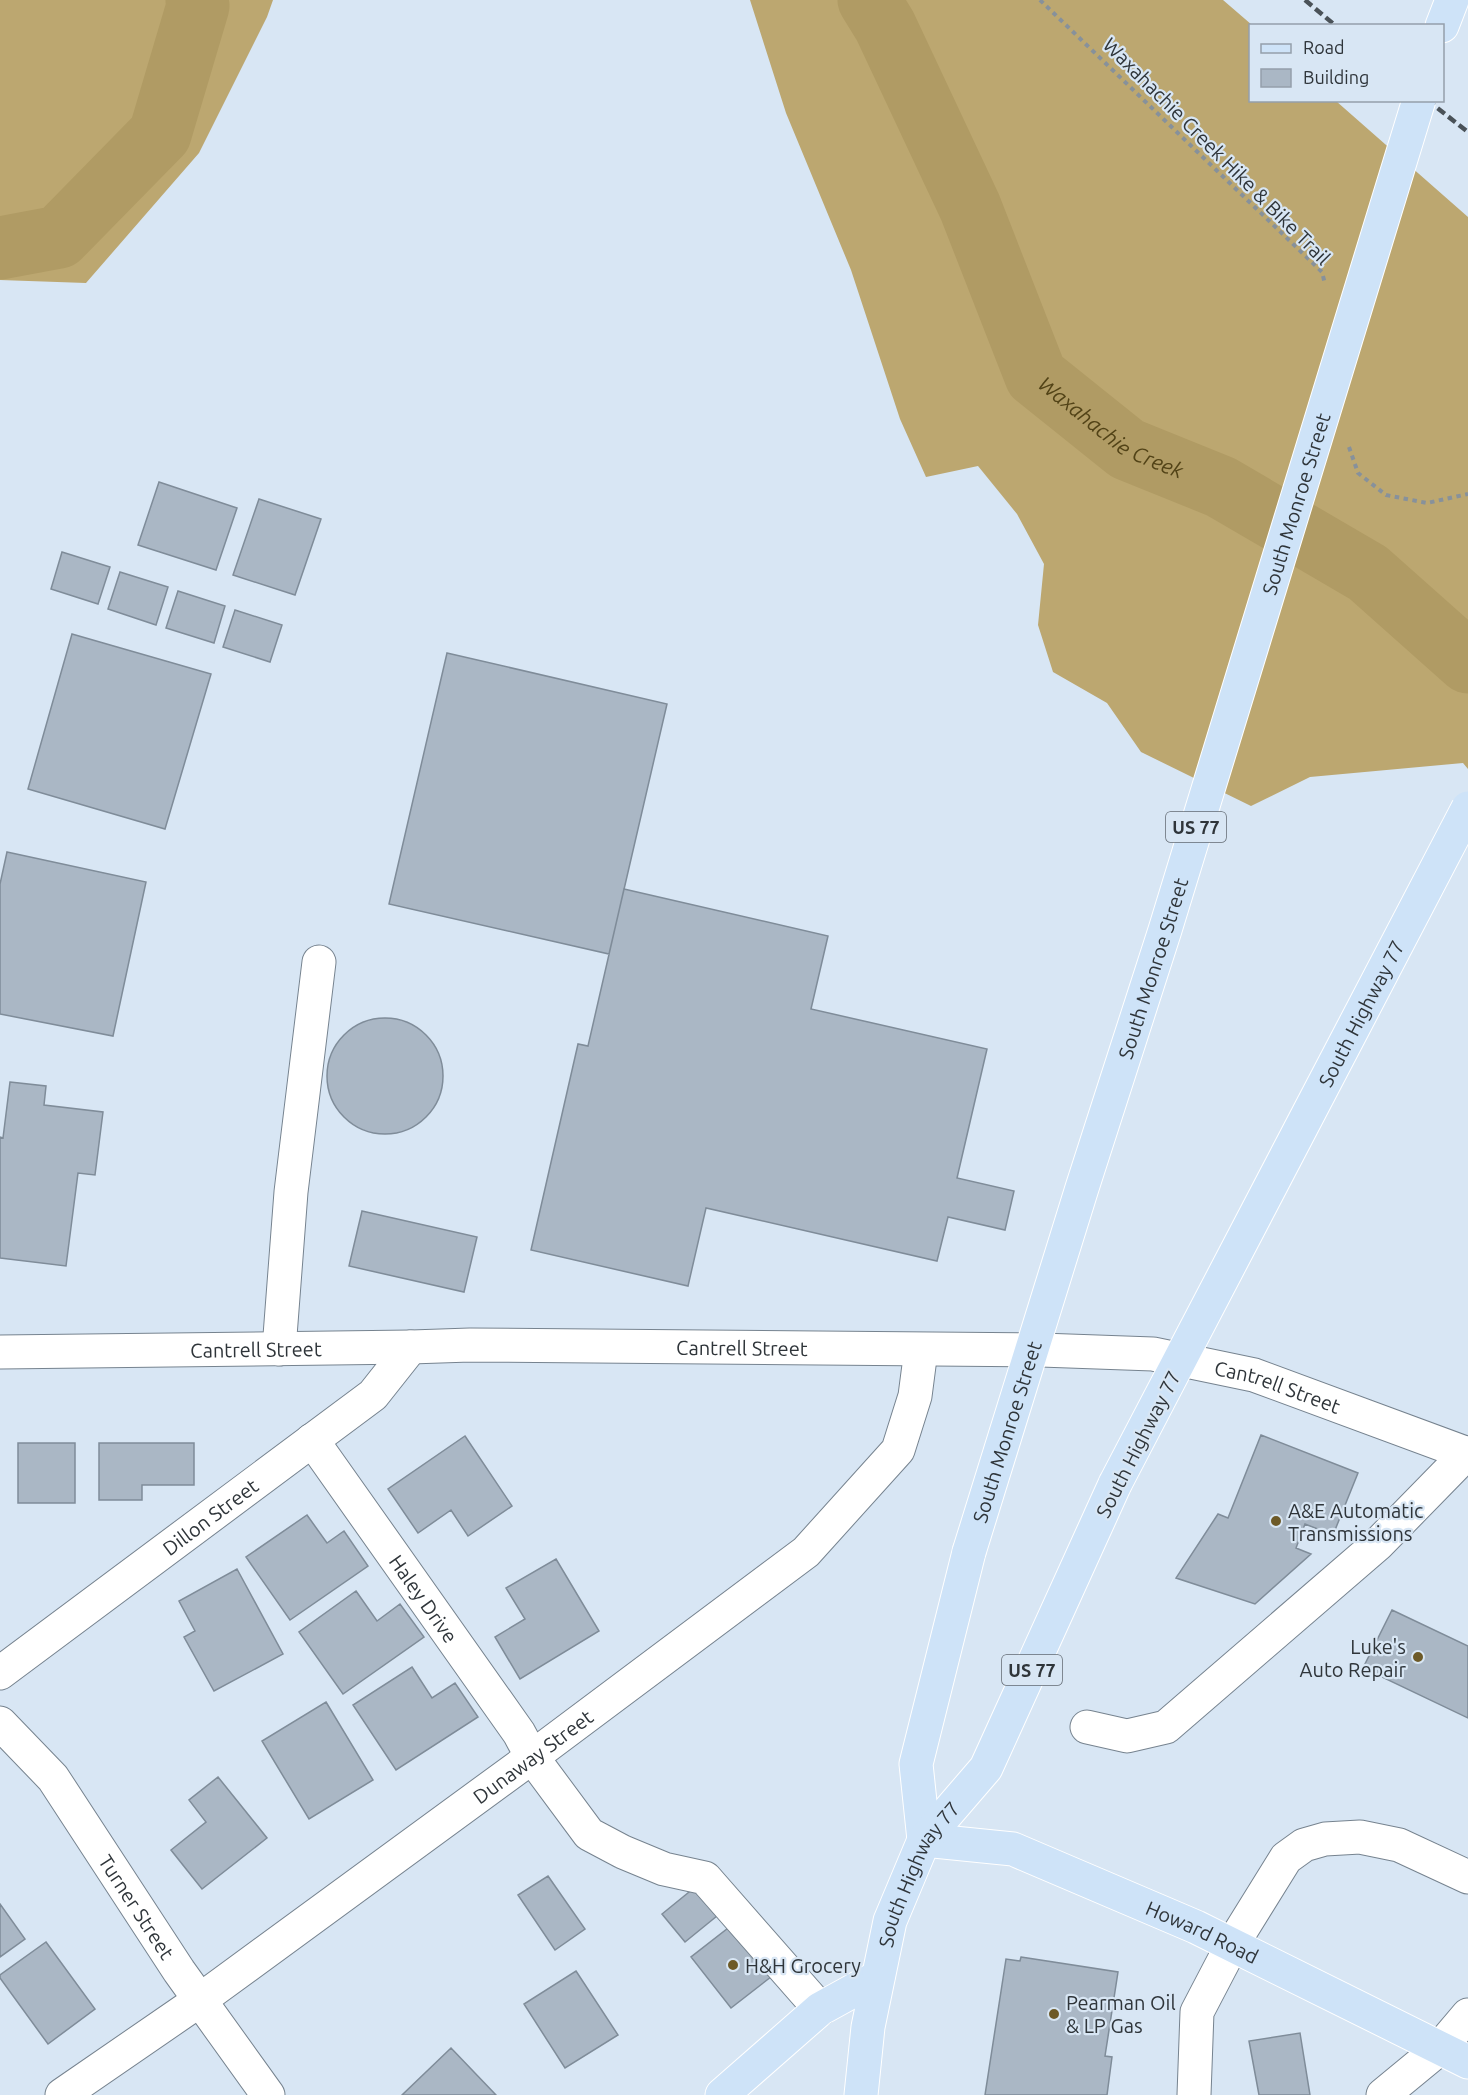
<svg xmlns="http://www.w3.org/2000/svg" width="1468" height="2095" viewBox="0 0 1468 2095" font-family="Ubuntu,sans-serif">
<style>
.forest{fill:#bca770}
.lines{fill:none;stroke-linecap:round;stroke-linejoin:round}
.river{stroke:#b09b64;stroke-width:63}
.building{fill:#aab7c5;stroke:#7f8c99;stroke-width:1.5}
.minor-casing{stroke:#76838f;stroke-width:35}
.major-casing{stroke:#fff;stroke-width:35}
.path{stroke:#87919b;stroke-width:4;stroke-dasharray:4.5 4.5;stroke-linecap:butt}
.minor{stroke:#fff;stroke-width:33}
.major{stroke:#cee3f8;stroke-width:33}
.rail{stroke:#4a5258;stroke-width:4.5;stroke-dasharray:9 4.5;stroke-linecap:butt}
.major-bridge-casing{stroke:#fff;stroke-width:35;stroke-linecap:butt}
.major-bridge{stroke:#cee3f8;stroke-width:33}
.poi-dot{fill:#6d5a28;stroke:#d8e6f4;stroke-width:2}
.labels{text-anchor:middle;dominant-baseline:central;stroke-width:4.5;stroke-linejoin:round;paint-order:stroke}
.shield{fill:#d8e6f4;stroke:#626a72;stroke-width:1.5}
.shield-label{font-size:18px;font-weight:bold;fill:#2f353a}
.street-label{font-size:20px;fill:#2f353a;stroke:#d8e6f4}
.poi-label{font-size:20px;fill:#2f353a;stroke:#d8e6f4;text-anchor:start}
.water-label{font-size:21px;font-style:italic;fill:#524317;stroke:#d8e6f4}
</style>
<rect width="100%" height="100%" fill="#d8e6f4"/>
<path class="forest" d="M0 0H273L267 17 199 153 86 283 0 280Z
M750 0H1223L1252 25 1250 26V100L1336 101 1468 217V769L1463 763 1310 777 1251 806 1141 752 1107 703 1053 672 1038 625 1044 564 1017 514 978 466 926 477 900 419 851 270 786 113Z"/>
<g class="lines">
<g class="river">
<path id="s1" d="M869 0 885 26 970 207 1036 376 1127 449 1221 487 1368 573 1468 662"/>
<path d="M0 248 59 237 160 134 198 6 197 0"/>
</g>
</g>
<path class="building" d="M159 482 237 508 216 570 138 545Z
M259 499 321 519 295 595 233 575Z
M62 552 110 567 98 604 51 589Z
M120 572 168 587 156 625 108 609Z
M178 591 225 606 214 643 166 628Z
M235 610 282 625 270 662 223 647Z
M72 634 211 674 165 829 28 789Z
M447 653 667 704 609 954 389 904Z
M7 852 146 882 113 1036 0 1014V884Z
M624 889 828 936 811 1009 987 1049 957 1178 1014 1191 1005 1230 948 1217 937 1261 706 1208 688 1286 531 1250 578 1044 588 1046Z
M327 1076a58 58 0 1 1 116 0a58 58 0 1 1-116 0Z
M10 1082 46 1086 44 1105 103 1112 95 1175 78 1173 66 1266 0 1258V1137L3 1138Z
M362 1211 477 1237 464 1292 349 1266Z
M1261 1435 1358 1473 1333 1535 1305 1524 1296 1548 1311 1554 1255 1604 1176 1578 1218 1514 1228 1518Z
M465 1436 512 1506 468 1536 451 1510 418 1533 388 1489Z
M18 1443H75V1503H18Z
M99 1443H194V1485H142V1500H99Z
M307 1515 327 1543 344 1531 368 1566 290 1620 246 1557Z
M556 1559 599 1631 520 1679 495 1637 525 1619 506 1588Z
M237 1569 283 1654 214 1691 184 1637 195 1631 179 1601Z
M356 1591 377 1621 400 1604 424 1637 343 1694 299 1632Z
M1392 1610 1468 1646V1718L1363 1668Z
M412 1667 432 1698 455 1683 478 1717 396 1770 353 1705Z
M326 1702 373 1780 309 1819 262 1741Z
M218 1777 267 1838 202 1889 171 1850 206 1822 189 1800Z
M548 1876 585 1929 555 1950 518 1895Z
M694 1888 717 1916 685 1942 662 1914Z
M0 1904 25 1939 0 1957Z
M732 1925 776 1973 731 2008 691 1957Z
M46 1942 95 2009 48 2044 0 1978V1975Z
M1021 1957 1118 1972 1105 2056 1112 2057 1107 2095H985L1006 1959 1020 1961Z
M576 1971 618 2035 565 2068 524 2004Z
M1300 2033 1310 2095H1259L1249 2041Z
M451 2048 496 2095H402Z"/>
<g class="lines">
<g class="minor-casing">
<g id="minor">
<path d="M279 1349 291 1192 319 962"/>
<path id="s2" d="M0 1352 411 1347 470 1345 1041 1350 1153 1354 1254 1375 1468 1454"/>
<path id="s3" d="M312 1440 519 1733 532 1757 589 1834 623 1852 664 1869 705 1878 820 2009"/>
<path id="s4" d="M0 1673 373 1395 411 1347"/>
<path id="s5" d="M0 1723 53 1778 179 1971 268 2095"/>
<path d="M1087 1727 1127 1736 1166 1727 1378 1544 1467 1453"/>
<path id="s6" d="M62 2095 200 2000 532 1757 806 1552 898 1450 915 1396 921 1350"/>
<path d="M1194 2095 1197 2012 1232 1945 1286 1858 1304 1845 1325 1839 1360 1837 1399 1845 1468 1877"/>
<path d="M1383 2095 1440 2048 1468 2015"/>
</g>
</g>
<g class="major-casing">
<g id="major">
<path d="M1442 26 1452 0"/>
<path id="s7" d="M924 1840 1013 1849 1196 1927 1468 2062"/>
<path d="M924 1840 916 1764 969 1552"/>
<path d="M722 2095 820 2009 878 1977"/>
<path id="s8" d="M861 2095 868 2027 890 1921 924 1840 986 1768 1115 1484"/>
</g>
</g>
<path class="path" d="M1040 0 1322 272 1325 284
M1349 447 1358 473 1386 495 1427 503 1468 494"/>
<use href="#minor" class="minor"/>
<use href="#major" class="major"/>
<path class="rail" d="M1305 0 1336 26
M1427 100 1468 132"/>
<g class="major-bridge-casing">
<g id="major-bridge">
<path id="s9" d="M1115 1484 1468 808"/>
<path id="s10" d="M969 1552 1082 1188 1165 930 1419 100"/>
</g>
</g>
<use href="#major-bridge" class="major-bridge"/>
</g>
<g class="poi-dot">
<circle cx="1276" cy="1521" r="6"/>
<circle cx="1418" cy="1657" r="6"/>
<circle cx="733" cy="1965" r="6"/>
<circle cx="1054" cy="2014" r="6"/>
</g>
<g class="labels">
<g class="shield">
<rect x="1166" y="812" width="60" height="30" rx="4.5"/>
<rect x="1002" y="1655" width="60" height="30" rx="4.5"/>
</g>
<g class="shield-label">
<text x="1196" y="827">US 77</text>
<text x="1032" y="1670">US 77</text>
</g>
<g class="street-label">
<text transform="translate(1217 151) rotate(45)">Waxahachie Creek Hike &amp; Bike Trail</text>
<text stroke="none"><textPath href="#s10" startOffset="1098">South Monroe Street</textPath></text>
<text stroke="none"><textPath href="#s10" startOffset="612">South Monroe Street</textPath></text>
<text stroke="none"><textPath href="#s9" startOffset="531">South Highway 77</textPath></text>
<text stroke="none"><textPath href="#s2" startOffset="742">Cantrell Street</textPath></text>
<text stroke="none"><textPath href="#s2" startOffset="256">Cantrell Street</textPath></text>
<text stroke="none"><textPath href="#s2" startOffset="1282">Cantrell Street</textPath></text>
<text stroke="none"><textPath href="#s10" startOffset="126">South Monroe Street</textPath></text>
<text transform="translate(1138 1444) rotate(-63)">South Highway 77</text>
<text stroke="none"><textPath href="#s4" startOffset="262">Dillon Street</textPath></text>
<text stroke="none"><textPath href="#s3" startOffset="194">Haley Drive</textPath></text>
<text stroke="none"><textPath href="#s6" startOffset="580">Dunaway Street</textPath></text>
<text stroke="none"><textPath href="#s8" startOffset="231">South Highway 77</textPath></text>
<text stroke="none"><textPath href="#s5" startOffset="230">Turner Street</textPath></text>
<text stroke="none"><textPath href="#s7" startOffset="296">Howard Road</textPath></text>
</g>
<g class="poi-label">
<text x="1288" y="1510">A&amp;E Automatic<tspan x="1288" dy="23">Transmissions</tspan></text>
<text x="1406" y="1646" text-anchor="end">Luke's<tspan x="1406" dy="23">Auto Repair</tspan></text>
<text x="745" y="1965">H&amp;H Grocery</text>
<text x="1066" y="2002">Pearman Oil<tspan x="1066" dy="23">&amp; LP Gas</tspan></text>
</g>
<g class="water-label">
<text stroke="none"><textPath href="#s1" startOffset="504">Waxahachie Creek</textPath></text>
</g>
</g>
<rect x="1249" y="24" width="195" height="78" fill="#d8e6f4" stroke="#949faa" stroke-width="1.5"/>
<rect x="1261" y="44" width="30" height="9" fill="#cee3f8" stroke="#949faa" stroke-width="1.5"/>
<text x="1303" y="54" font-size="18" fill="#2f353a">Road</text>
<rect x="1261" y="69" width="30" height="18" fill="#aab7c5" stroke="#949faa" stroke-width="1.5"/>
<text x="1303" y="84" font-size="18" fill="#2f353a">Building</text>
</svg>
